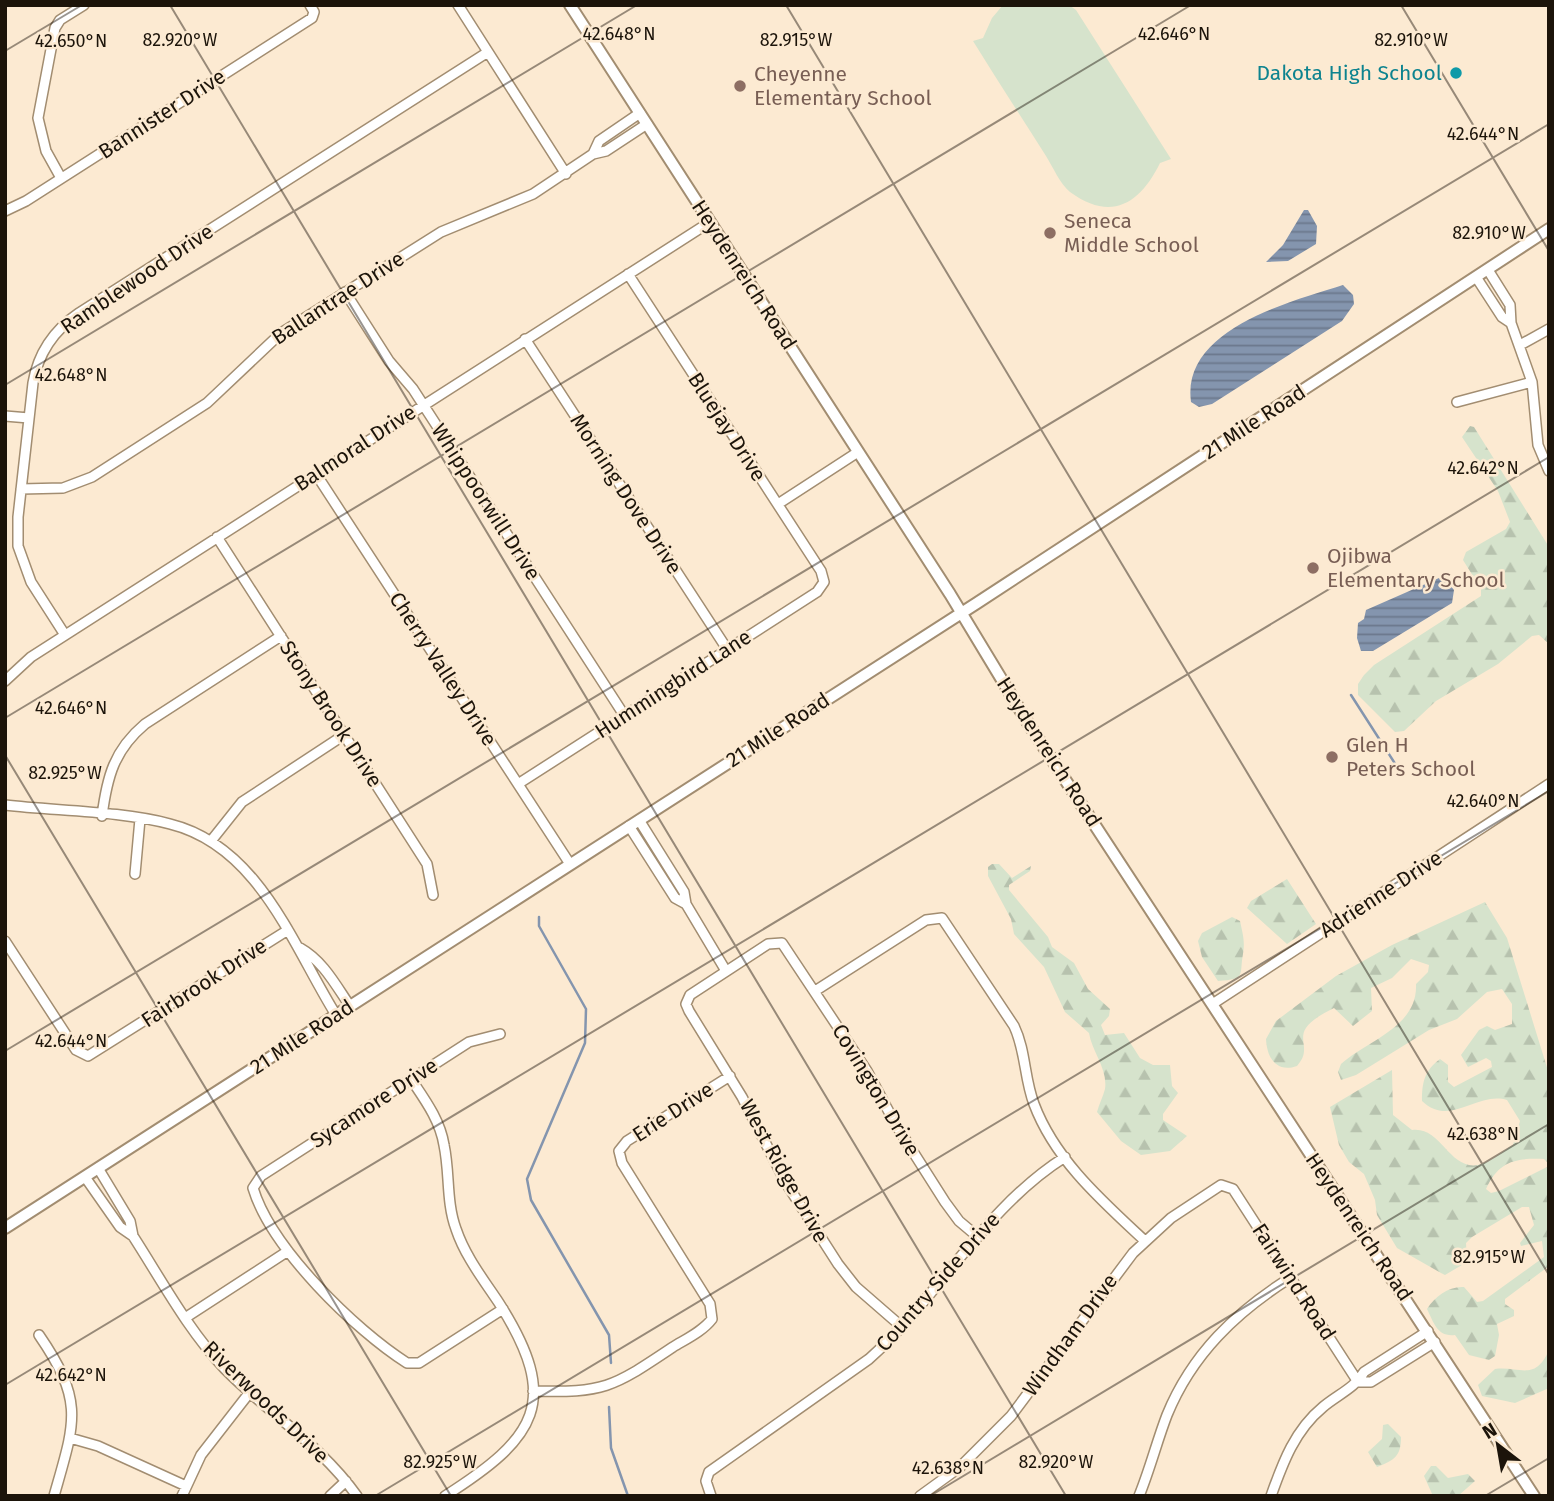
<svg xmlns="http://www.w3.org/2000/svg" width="1554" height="1501" viewBox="0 0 1554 1501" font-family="'Fira Sans',sans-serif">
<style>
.forest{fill:url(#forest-firs)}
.park{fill:#d6e3cc}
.water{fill:url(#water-rules)}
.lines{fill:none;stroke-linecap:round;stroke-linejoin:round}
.stream{stroke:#8495ae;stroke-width:2.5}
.minor-casing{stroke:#a28d71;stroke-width:12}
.tertiary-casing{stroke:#a28d71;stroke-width:14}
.minor{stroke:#fff;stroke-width:9}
.tertiary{stroke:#fff;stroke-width:10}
.ticks{fill:none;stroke:#1c140a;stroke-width:2;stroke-opacity:0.45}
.culture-dot{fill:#0f9aa8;stroke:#fcead2;stroke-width:2.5}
.education-dot{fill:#8d6e63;stroke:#fcead2;stroke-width:2.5}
.labels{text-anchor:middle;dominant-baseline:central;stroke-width:5;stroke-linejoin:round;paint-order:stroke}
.culture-label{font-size:21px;fill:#0d838f;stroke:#fcead2;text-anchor:end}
.education-label{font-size:21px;fill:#785e54;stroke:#fcead2;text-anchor:start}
.street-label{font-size:21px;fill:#1c140a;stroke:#fcead2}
.ticks-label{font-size:18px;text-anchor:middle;fill:#1c140a;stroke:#fcead2;stroke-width:5;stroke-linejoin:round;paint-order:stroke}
</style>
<defs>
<pattern id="forest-firs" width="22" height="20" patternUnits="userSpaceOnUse" patternTransform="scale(1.75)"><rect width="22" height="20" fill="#d6e3cc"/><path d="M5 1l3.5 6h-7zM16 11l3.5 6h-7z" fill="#b7c2ae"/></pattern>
<pattern id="water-rules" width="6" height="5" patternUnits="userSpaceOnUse" patternTransform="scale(1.75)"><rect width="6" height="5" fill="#8495ae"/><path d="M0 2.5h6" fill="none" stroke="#6b788c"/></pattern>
</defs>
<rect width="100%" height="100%" fill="#fcead2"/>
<path class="forest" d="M1470 426 1474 427 1549 547V644L1539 635 1532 636 1498 664 1436 701 1404 731 1395 732 1358 695V684L1364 675 1374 665 1481 596V589L1463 560 1466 552 1506 529 1510 522 1498 491 1462 437Z
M992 864H999L1012 878 1031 866 1030 871 1009 885V890L1048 937 1052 947 1074 963 1088 989 1110 1009 1109 1016 1101 1025 1105 1035 1124 1033 1140 1058 1153 1065H1170L1172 1086 1178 1093 1163 1114V1120L1187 1136 1170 1151 1141 1155 1121 1141 1097 1112C1099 1104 1103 1097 1105 1089 1108 1069 1092 1052 1089 1033L1065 1012 1044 967 1014 934 1011 919 988 876V867Z
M1287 879 1316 924 1287 944 1247 908 1251 901Z
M1485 902 1507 938 1549 1074V1164L1544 1159C1517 1158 1499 1160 1486 1189L1491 1193 1499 1191 1549 1166V1266L1505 1299V1304L1514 1310V1316L1497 1324 1499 1335 1495 1356 1489 1360 1469 1355 1455 1335C1437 1337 1434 1323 1427 1309 1435 1296 1449 1286 1464 1287L1477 1302 1483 1301 1544 1257 1542 1241 1521 1246 1520 1243 1534 1225 1529 1207H1522L1472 1237 1466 1243 1467 1262 1445 1275 1441 1273 1397 1248 1377 1215 1375 1200 1364 1174 1349 1162 1339 1145 1330 1107 1392 1070 1393 1115 1412 1130C1441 1126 1449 1170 1478 1165 1490 1163 1503 1151 1513 1145L1520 1121 1507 1100C1477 1091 1450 1128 1422 1101 1422 1083 1424 1071 1440 1059L1448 1065V1082L1454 1087 1492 1067 1491 1061 1486 1058 1468 1067 1461 1055 1479 1030 1487 1026 1495 1030 1512 1024V1004L1502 989 1487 992 1457 1019 1429 1030 1356 1075 1341 1080 1338 1072 1341 1064C1368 1040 1418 1027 1416 984L1428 972 1429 965 1411 959 1392 978 1371 988 1372 1011 1353 1026 1334 1008C1280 1034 1318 1043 1297 1066 1277 1073 1267 1059 1266 1039L1276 1021 1336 976 1392 945Z
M1232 917 1240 921C1243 935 1245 941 1243 954 1239 975 1247 979 1218 981L1202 957 1198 941 1202 933Z
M1549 1350V1388L1515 1403 1482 1396 1478 1385 1495 1369C1520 1366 1535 1382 1549 1350Z
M1388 1424 1401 1437C1401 1456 1395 1460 1377 1467L1368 1452 1382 1439 1383 1425Z
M1431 1466H1436L1448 1478 1468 1474 1475 1481 1458 1496H1433L1424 1476Z"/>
<path class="park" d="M1003 5H1069L1076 10 1171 159 1160 163C1140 204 1111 222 1070 192 1060 184 1053 167 1046 156 1022 118 997 80 973 41L983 38 992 18Z"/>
<path class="water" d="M1304 210H1308L1317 226 1316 244 1288 261 1266 262 1283 245Z
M1343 285 1353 295 1354 304 1342 321 1212 404 1199 407 1191 402C1181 329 1290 302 1343 285Z
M1439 578 1446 580 1454 590 1452 603 1373 651H1361L1357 638 1358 623 1364 619 1366 610Z"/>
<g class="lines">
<path class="stream" d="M1351 695 1403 776
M539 917V926L586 1009 585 1043 527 1179 531 1200 609 1335 611 1363
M609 1407 611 1448 628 1496"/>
<g class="minor-casing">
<path id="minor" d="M458 5 566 174
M593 154 599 141 640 113
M61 178 46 151 38 118 55 28 60 20 84 5
M5 211 26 201 312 18 314 12 310 5
M1488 270 1510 305 1511 323 1532 382 1538 445 1549 471
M1476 277 1502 317 1511 323
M345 292 389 361 413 389 624 715
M525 339 727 649
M1520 345 1549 329
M1457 402 1532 382
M5 416 29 418
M316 474 570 864
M21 489 63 488 92 477 207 403 281 333 441 232 533 194 593 154 606 151 647 124
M778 504 858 452
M217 537 427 864 433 895
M65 635 31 582 18 546V517L33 383C38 354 54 330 79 313L488 52
M5 681 31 657 710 222
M518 784 817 592 824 582 821 571 628 274
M5 805C57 811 121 811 170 824 259 846 293 946 336 1015
M102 816C107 777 114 750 145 724L281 636
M639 820 684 892 686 904 726 971
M629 826 675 898 686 904
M211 841 242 802 344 735
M135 874 140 819
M5 941 76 1050 88 1056 288 930
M300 948C323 961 335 984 350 1006
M815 991 926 920 942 918 1014 1026C1026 1051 1024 1078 1034 1104 1055 1160 1102 1201 1145 1241
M1214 1003 1549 784
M500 1034 469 1042 261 1176 253 1188C271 1248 355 1330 407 1363H419L503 1309
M411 1079C425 1100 440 1120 444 1145 450 1173 446 1202 456 1229 465 1256 483 1279 499 1303 562 1402 536 1438 445 1496
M98 1168 130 1221 133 1236C162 1281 188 1330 225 1369 268 1413 321 1445 357 1496
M85 1177 120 1227 133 1236
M185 1318 288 1251
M902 1327 856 1287 838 1264 786 1183 742 1097 689 1011 686 1004 690 995 768 944 782 943 867 1071 896 1125 945 1202 959 1221 978 1237
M39 1335C85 1402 75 1422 54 1496
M1358 1382H1371L1435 1342
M533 1391C606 1393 613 1387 673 1347 686 1339 703 1331 712 1319L710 1304 622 1163 619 1151 627 1141 730 1076
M70 1438 98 1446 186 1486
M182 1496 201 1455 250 1392
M330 1496 346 1481
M711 1496 706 1481 709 1472 869 1359C939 1297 984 1208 1065 1157
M920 1496 960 1467 1011 1416 1133 1253 1171 1218 1221 1185 1233 1189 1358 1382
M1139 1496C1150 1469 1157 1441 1167 1415 1192 1354 1236 1312 1290 1278
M1271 1496C1283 1462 1295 1430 1323 1407 1337 1395 1355 1388 1364 1372L1428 1331"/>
</g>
<g class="tertiary-casing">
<path id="tertiary" d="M570 5 950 594 1028 723 1534 1496
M5 1228 977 603 1549 229"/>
</g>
<use href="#minor" class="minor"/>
<use href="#tertiary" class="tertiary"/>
</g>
<path class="ticks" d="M170 5 1066 1496M786 5 1549 1275M1401 5 1549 251M5 51 82 5M5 385 637 5M5 718 1191 5M5 755 451 1496M5 1051 1549 124M5 1385 1549 457M375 1496 1549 791M930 1496 1549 1124M1485 1496 1549 1458"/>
<circle class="culture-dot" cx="1456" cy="73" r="7"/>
<g class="education-dot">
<circle cx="740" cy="86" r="7"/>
<circle cx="1050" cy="233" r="7"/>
<circle cx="1313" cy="568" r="7"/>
<circle cx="1332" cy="757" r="7"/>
</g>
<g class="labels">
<g class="culture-label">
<text x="1442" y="73">Dakota High School</text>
</g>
<g class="education-label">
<text x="754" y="74">Cheyenne<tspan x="754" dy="24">Elementary School</tspan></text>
<text x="1064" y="221">Seneca<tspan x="1064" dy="24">Middle School</tspan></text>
<text x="1327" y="556">Ojibwa<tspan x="1327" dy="24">Elementary School</tspan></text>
<text x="1346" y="745">Glen H<tspan x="1346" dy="24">Peters School</tspan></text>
</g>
<g class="street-label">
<text transform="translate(162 114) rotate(-33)">Bannister Drive</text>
<text transform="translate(744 275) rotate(57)">Heydenreich Road</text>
<text transform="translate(137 279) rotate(-34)">Ramblewood Drive</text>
<text transform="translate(338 298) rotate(-33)">Ballantrae Drive</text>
<text transform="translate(1254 422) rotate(-33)">21 Mile Road</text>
<text transform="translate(727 427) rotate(57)">Bluejay Drive</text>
<text transform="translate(355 448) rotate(-33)">Balmoral Drive</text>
<text transform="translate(626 494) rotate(57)">Morning Dove Drive</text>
<text transform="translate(486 502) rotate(57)">Whippoorwill Drive</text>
<text transform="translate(443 669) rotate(57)">Cherry Valley Drive</text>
<text transform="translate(673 684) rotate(-33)">Hummingbird Lane</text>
<text transform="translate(331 714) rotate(57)">Stony Brook Drive</text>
<text transform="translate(778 730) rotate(-33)">21 Mile Road</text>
<text transform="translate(1049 752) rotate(57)">Heydenreich Road</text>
<text transform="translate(1381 894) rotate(-33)">Adrienne Drive</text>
<text transform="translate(204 983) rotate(-33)">Fairbrook Drive</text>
<text transform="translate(302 1037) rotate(-33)">21 Mile Road</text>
<text transform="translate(876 1090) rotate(59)">Covington Drive</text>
<text transform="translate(374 1103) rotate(-33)">Sycamore Drive</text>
<text transform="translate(673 1112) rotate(-33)">Erie Drive</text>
<text transform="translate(784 1171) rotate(61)">West Ridge Drive</text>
<text transform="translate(1359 1227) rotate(56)">Heydenreich Road</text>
<text transform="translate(938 1282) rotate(-49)">Country Side Drive</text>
<text transform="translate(1294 1282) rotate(57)">Fairwind Road</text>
<text transform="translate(1070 1335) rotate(-54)">Windham Drive</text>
<text transform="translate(266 1402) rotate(44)">Riverwoods Drive</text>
</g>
</g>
<g class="ticks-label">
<text x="619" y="40">42.648°N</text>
<text x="1174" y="40">42.646°N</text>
<text x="180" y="46">82.920°W</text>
<text x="796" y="46">82.915°W</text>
<text x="1411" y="46">82.910°W</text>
<text x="71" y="47">42.650°N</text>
<text x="1483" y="140">42.644°N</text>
<text x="1489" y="239">82.910°W</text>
<text x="71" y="381">42.648°N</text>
<text x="1483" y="474">42.642°N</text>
<text x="71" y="714">42.646°N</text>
<text x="65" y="779">82.925°W</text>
<text x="1483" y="807">42.640°N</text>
<text x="71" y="1047">42.644°N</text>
<text x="1483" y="1140">42.638°N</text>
<text x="1489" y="1263">82.915°W</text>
<text x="71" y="1381">42.642°N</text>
<text x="440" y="1468">82.925°W</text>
<text x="1056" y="1468">82.920°W</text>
<text x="948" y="1474">42.638°N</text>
</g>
<rect width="1554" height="1501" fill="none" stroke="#1c140a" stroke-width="14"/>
<g transform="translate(1498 1445) rotate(329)" stroke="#fcead2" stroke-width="5" paint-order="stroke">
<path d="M0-5L12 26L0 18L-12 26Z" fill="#1c140a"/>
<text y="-10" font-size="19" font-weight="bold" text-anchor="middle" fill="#1c140a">N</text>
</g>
</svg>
